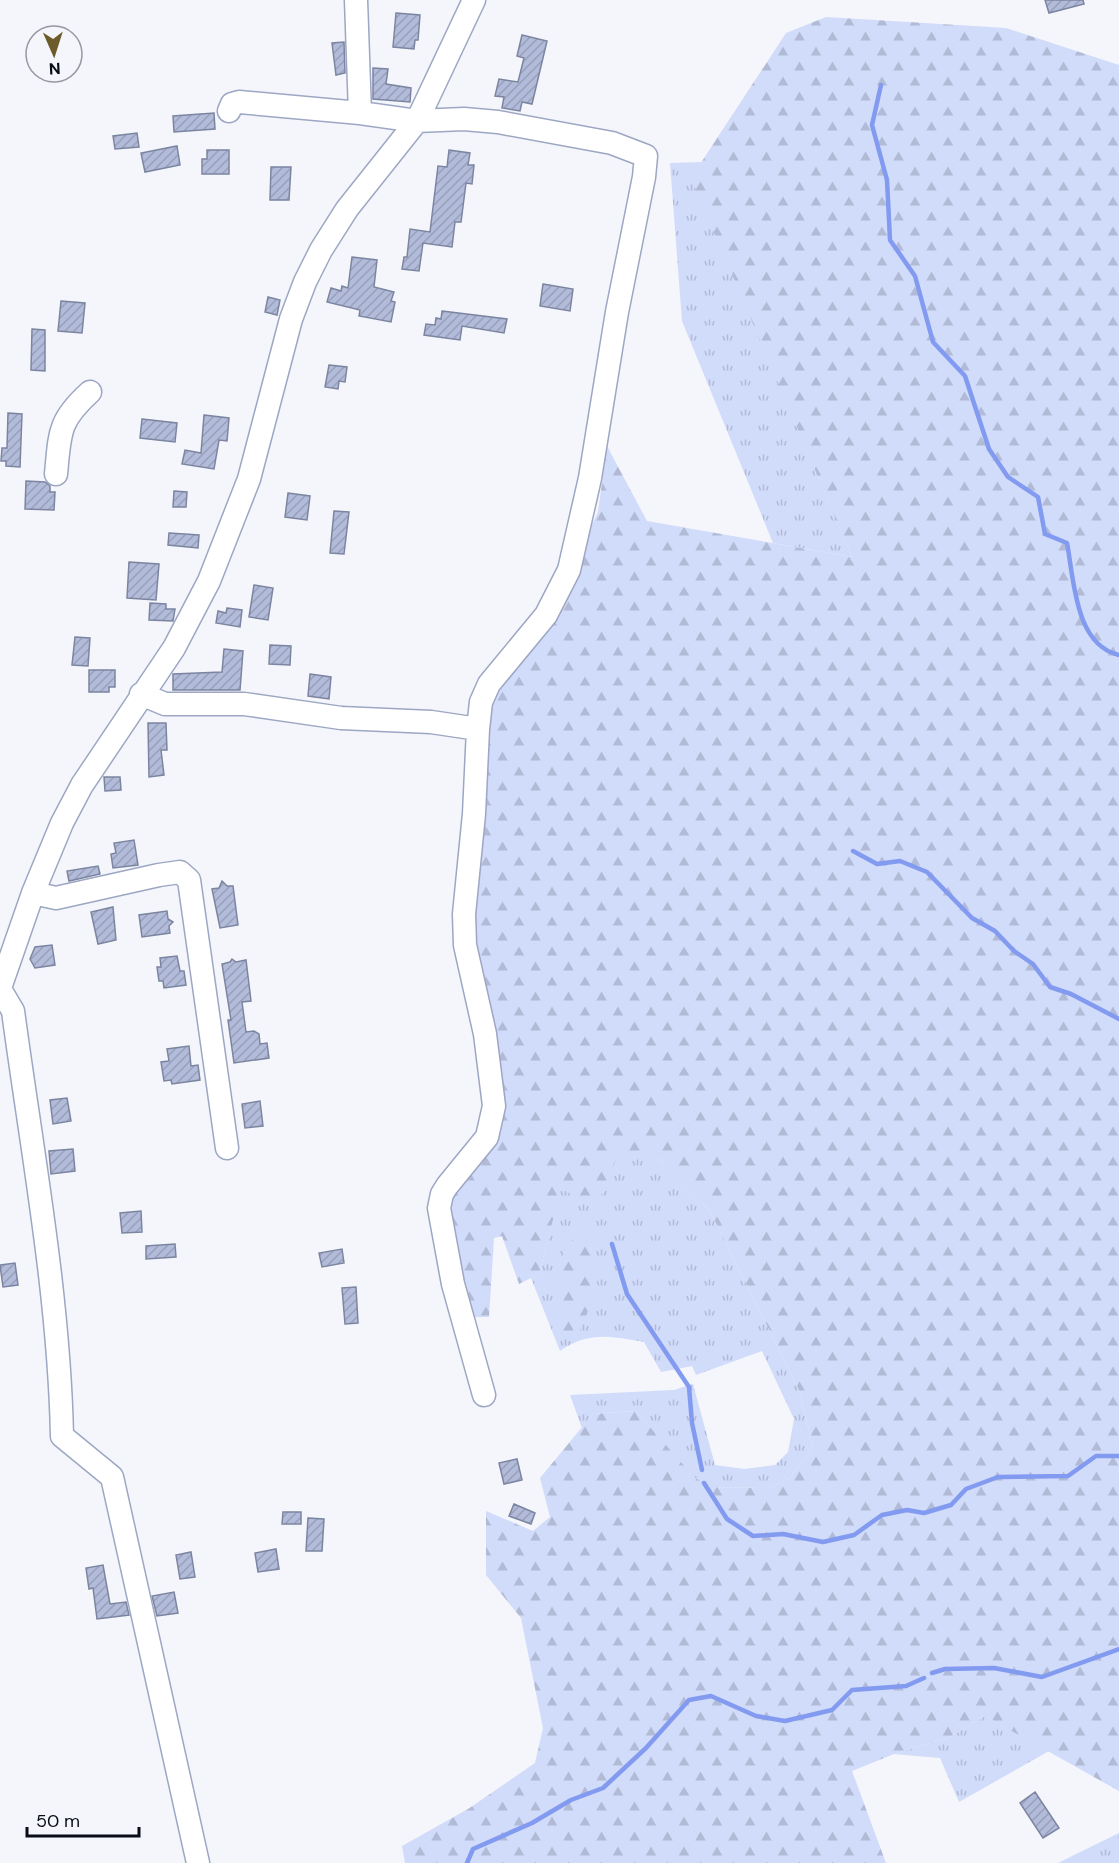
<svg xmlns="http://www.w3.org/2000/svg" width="1119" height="1863" viewBox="0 0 1119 1863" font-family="'DM Sans',sans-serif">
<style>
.grass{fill:url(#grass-tufts);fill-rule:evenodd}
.forest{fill:url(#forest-firs)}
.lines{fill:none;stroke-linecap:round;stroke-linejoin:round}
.stream{stroke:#829af0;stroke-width:4.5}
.building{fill:url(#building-hatch);stroke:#7c85a0;stroke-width:1.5}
.minor-casing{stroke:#9da7c3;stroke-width:25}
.minor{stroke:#fff;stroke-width:22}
</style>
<defs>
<pattern id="grass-tufts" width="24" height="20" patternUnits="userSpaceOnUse" patternTransform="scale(1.5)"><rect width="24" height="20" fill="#d1dbfa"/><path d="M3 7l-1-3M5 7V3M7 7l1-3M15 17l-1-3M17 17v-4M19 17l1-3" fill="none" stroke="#b2bbd6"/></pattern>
<pattern id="forest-firs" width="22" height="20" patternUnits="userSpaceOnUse" patternTransform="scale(1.5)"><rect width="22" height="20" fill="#d1dbfa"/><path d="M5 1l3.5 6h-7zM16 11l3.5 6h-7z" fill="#b2bbd6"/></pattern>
<pattern id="building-hatch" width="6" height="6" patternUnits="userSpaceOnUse" patternTransform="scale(1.5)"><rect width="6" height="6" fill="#b2bbd9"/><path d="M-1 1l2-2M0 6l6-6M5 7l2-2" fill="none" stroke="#98a0ba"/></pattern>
</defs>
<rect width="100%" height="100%" fill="#f4f6fc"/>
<path class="grass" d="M702 162 692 178 852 557 773 543 682 321 670 163Z
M617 1156 657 1157 710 1211 799 1390 813 1447 789 1479 769 1488 710 1487 694 1478 636 1411 593 1414 582 1428 570 1395 674 1390 693 1384 715 1465 744 1469 775 1465 788 1452 794 1419 762 1351 696 1375 692 1366 661 1372 644 1342C611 1336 588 1331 560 1351L531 1278 539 1274 561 1188ZM593 1233 591 1252 576 1237Z
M985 1716 1049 1751 959 1802 940 1758 894 1754 950 1737Z
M1119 1833V1863H1058Z"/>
<path class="forest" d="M826 17 1006 28 1119 65V1791L985 1716 950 1737 894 1754 852 1771 886 1863H405L402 1846 468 1809 535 1763 543 1728 521 1618 486 1575V1511L533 1531 550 1517 540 1478 593 1414 636 1411 694 1477 710 1487 769 1488 789 1479 813 1447 799 1390 710 1211 657 1157H617L597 1206 561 1189 539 1274 519 1284 502 1236 494 1238 489 1317H470L443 1202 489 1151 471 938 486 700 550 615 598 512 607 446 647 521 852 557 691 178 786 33Z
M594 1233 591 1252 598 1287 576 1340 560 1334C556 1311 552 1252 576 1237 580 1234 588 1234 594 1233Z"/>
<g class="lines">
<path class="stream" d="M881 85 872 125 887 180 890 240 915 276 933 342 965 376 989 449 1008 477 1038 497 1045 534 1067 543C1074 580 1075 645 1119 655
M853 851 877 864 900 861 927 872 972 918 995 931 1014 951 1033 964 1050 987 1071 994 1119 1019
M612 1244 627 1294 689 1387 692 1423 702 1470
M704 1483 727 1519 753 1536 783 1534 823 1542 854 1535 882 1515 907 1510 924 1513 951 1505 966 1489 998 1477 1068 1476 1096 1456H1119
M932 1673 945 1669 994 1668 1042 1677 1119 1649
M467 1863 473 1849 532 1823 571 1800 603 1788 646 1748 689 1700 711 1696 756 1716 785 1721 832 1710 852 1690 906 1686 924 1678"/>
</g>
<path class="building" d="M1045 0H1083L1084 4 1049 13Z
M396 13 420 15 418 40H415L414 49 393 47Z
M522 35 547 41 532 104 522 102 520 111 502 108 504 97 495 96 499 79 518 82 524 58 517 56Z
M344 42 345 73 336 75 332 43Z
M373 68 388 69 386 84 411 88 410 102 373 99Z
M214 113 215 129 174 132 173 116Z
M137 133 139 147 115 149 113 136Z
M177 146 180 165 145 172 141 153Z
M207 150H229V174H202V159H207Z
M449 150 470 153 468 165H474L472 184 466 183 461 222H455L452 247 423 243 419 271 402 269 404 257H407L410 229 430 232 438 166 447 167Z
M271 167H291L289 200H270Z
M352 257 377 260 374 287 394 292 391 301 395 302 391 322 359 316 360 310 327 302 331 288 341 291 342 286 348 288Z
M543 284 573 289 570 311 540 306Z
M268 297 280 300 277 315 265 312Z
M61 301 85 303 82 333 58 331Z
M442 311 507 319 504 333 462 326 460 340 424 335 426 324 435 325 436 318 441 319Z
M32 329 45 330V371L31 370Z
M329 365 347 367 345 382 339 381 338 389 325 387Z
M8 413 22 414 20 467 6 466V461H1L2 448H7Z
M204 415 229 418 227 441 219 440 214 469 182 464 185 450 201 453Z
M142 419 177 423 175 442 140 438Z
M26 481 45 482 50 486V492H55L54 510 25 509Z
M174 491 187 492 186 507H173Z
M288 493 310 496 307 520 285 517Z
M334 511 349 512 344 554 330 553Z
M169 533 199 535 198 548 168 545Z
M129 562 159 564 156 600 127 598Z
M254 585 273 588 268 620 249 617Z
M150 603 166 604V609H175L173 621 149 620Z
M227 608 242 610 240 627 216 623 218 611 226 613Z
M75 637 90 638 88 666 72 665Z
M270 645 291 646 290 665 269 664Z
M224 649 243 651 240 690H173V674L222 672Z
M89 670H115V687H109V692H89Z
M310 674 331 677 329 699 308 696Z
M148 723H166L167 750H161L164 775 149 777Z
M104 777H120L121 790 105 791Z
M134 840 138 865 113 868 111 854 116 853 114 843Z
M98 866 100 874 69 881 67 871Z
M222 881 227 886H233L238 925 220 928 212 889 219 888Z
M113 907 116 940 98 944 91 912Z
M167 911 168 919 173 922 169 926 170 933 142 937 139 915Z
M52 945 55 965 35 968 30 959 35 947Z
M177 956 180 971H184L186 985 164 988 163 981H159L157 967H161L160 958Z
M232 959 236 962 246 960 251 1001 242 1002 246 1032 254 1031 259 1034 260 1044 267 1043 269 1058 234 1063 228 1020H231L222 964 230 962Z
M189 1046 191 1066 198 1065 200 1080 172 1084 171 1080 164 1081 161 1062 169 1061 167 1049Z
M67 1098 71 1121 53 1124 50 1100Z
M260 1101 263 1126 245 1128 242 1104Z
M73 1149 75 1171 51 1174 49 1151Z
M141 1211 142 1232 122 1233 120 1213Z
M175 1244 176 1257 146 1259V1246Z
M342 1249 344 1263 322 1267 319 1253Z
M15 1263 18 1285 3 1287 0 1265Z
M356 1287 358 1323 345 1324 342 1288Z
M517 1459 522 1480 504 1484 499 1463Z
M514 1504 535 1513 531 1524 509 1516Z
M283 1512H301V1524H282Z
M308 1518 324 1519 322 1551H306Z
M276 1549 279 1569 258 1572 255 1553Z
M191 1552 195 1577 180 1579 176 1555Z
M103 1565 110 1604 126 1602 129 1615 97 1619 93 1588 89 1589 86 1568Z
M174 1592 178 1613 157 1616 152 1596Z
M1035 1792 1059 1828 1043 1838 1020 1803Z"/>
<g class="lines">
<g class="minor-casing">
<path id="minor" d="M356 0 360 113 417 121 464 119 498 122 612 143 646 156 644 177 617 312 590 478 569 570 546 615 489 684 481 702 478 729
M229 111 232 104 239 102 360 113
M56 474C60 433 58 421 90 392
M141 694 165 704H244L341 718 431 722 478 729 474 814 464 914 465 945 485 1034 494 1106 487 1137 447 1186 442 1194 439 1208 453 1284 484 1395
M33 893 56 898 159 875 180 872 189 880 227 1148
M0 988 33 893 62 823 82 785 174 648 209 581 249 479 291 319 305 282 321 250 347 209 417 121 474 0
M0 989 13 1011C32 1152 59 1294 62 1436L112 1477 198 1863"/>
</g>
<use href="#minor" class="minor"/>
</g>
<g transform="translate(54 54) rotate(177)"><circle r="28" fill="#f4f6fc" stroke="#9698a0" stroke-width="1.5"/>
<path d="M0-4.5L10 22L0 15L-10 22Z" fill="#6d5c2a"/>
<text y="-9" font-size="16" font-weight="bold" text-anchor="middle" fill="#090c16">N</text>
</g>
<path d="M27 1827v9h112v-9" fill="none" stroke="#090c16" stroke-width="3"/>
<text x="36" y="1827" font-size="18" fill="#090c16" stroke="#f4f6fc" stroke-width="4.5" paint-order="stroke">50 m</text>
</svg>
